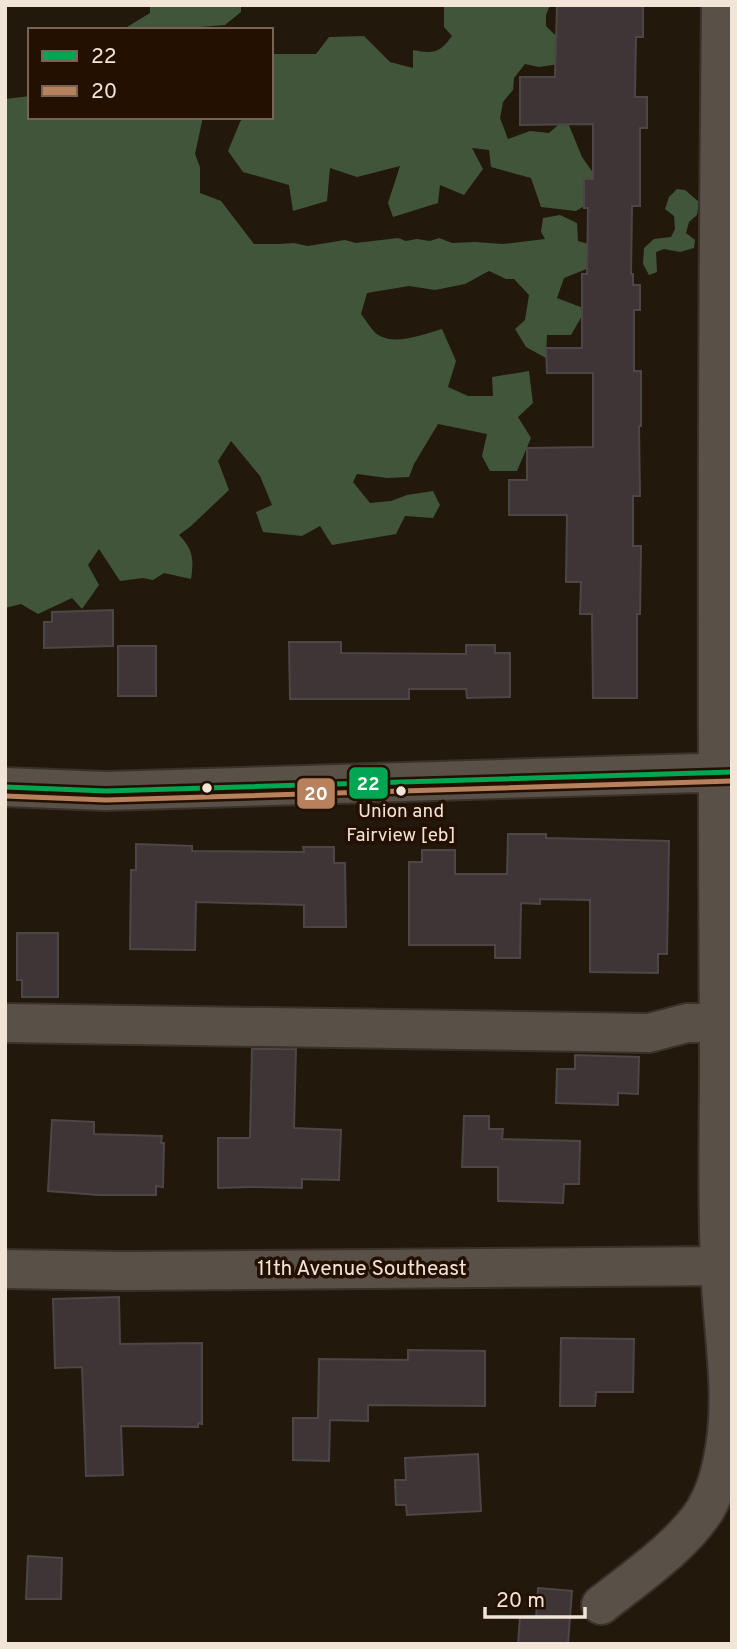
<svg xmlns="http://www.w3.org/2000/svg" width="737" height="1649" viewBox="0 0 737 1649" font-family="Overpass,sans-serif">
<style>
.forest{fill:#405539}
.building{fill:#3e3536;stroke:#4e4546;stroke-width:2}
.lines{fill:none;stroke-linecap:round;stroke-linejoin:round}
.minor-casing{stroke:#3a312a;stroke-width:42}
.minor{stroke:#595048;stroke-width:38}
.bus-1-casing{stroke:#231000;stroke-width:10}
.bus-2-casing{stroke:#231000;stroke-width:10}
.bus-1{stroke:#00a651;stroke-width:5}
.bus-2{stroke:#b6815c;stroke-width:5}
.bus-dot{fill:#f2e4d6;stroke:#231000;stroke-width:2.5}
.labels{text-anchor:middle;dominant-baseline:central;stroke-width:7;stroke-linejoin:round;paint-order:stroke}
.bus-label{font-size:19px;fill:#f2e4d6;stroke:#231000}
.street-label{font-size:21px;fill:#f2e4d6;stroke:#231000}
.line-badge{stroke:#231000;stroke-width:2.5}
.badge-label{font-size:19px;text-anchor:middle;font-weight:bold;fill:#fff}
</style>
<rect width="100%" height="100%" fill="#23180c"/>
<path class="forest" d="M150 5H241V12L225 25 200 27V30H107L110 27H127L150 13Z
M444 5H550L546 15V26L566 46 572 62 539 67 525 64 514 78 513 90 503 102 500 118 508 139 530 131 549 133 566 118 582 157 594 174 591 202 576 211 541 207 531 178 491 167 489 150 472 148 483 169 464 195 440 185 438 203 393 217 388 203 400 166 357 177 330 168 327 201 293 211 289 185 243 172 228 151 240 122 244 117H271V54H316L329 37 364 36 390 62 413 68V50C433 54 440 53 452 36L444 27Z
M30 96V117H203L195 154 200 167V193L221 201 254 244H280L294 243 308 246 345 240 356 243 398 238 406 241 417 239 430 241 439 238 452 243 475 242 503 244 545 239 541 232 543 218 560 215 577 223 578 241 624 254 564 278 557 298 586 309 571 335H547L546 358 526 347 515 329 525 320 529 295 514 279H506L489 271 465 284 435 290 409 286 367 293 361 314C366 320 372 332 380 336 398 345 424 334 442 329L456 361 448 387 468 396H493L492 377 529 371 533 403 518 417 531 438 517 471H490L482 456 487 434 438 424 414 464 409 477 387 478 357 474 353 482 370 503 391 501 407 495 433 491 440 505 433 518 405 516 396 534 332 545 320 526 302 536 263 532 256 512 272 505 260 476 231 441 218 461 229 490 191 526 179 535C193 549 194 559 191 579L164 573 153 580 143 578 120 581 99 549 88 565 99 585 82 609 72 598 38 614 21 604 5 608V99Z
M677 189 685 190 699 202 697 215 689 222 686 233 695 240 694 248 680 252 664 249 656 252 657 272 649 275 643 264 644 248 654 239 671 237 675 229 674 216 665 209 669 197Z"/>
<path class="building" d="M557 5H643V37H636L635 97H647V128H640V206H632L631 274H633V285H640V310H634V371H641V426H639L640 496H633V546H641L640 614H637V698H593L592 614H580L581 582H566L567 515H509V480H527V448L593 447V373H547L546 348H582V274H587L588 208H584V179H593V124L520 125V77H555Z
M113 610V646L44 648V622H52V612Z
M289 642H341V653L466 654V645H495V653H510V697L467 698 466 689H409V699H290Z
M118 646H156V696H118Z
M508 834H546V838L669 841 667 954H658V973L590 972V900L540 899V904L521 903 520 958H495V945H409V862H422V850H455V874H507Z
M136 844 192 846V851L304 852 303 847H334V863H345L346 927H304V905L196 902 195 950 130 949 131 870H136Z
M17 933H58V997H22V980H17Z
M252 1049H296L294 1128 341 1130 339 1180 302 1179V1188L251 1187 218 1188V1138H250Z
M575 1055 639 1057 638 1094 618 1093V1105L556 1103 557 1069H575Z
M464 1116H489V1129H503L502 1139 580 1141 579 1184H564L563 1203 498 1201V1167H462Z
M52 1120 94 1122V1134L162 1136 161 1143H164L163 1187 156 1186V1195H99L48 1191Z
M119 1297 120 1344 202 1343V1424L198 1423V1427L121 1426 123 1475 86 1476 82 1367 55 1368 53 1299Z
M561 1338 634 1339 633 1392H596L595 1406H560Z
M408 1350 485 1351V1406L368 1405V1421L330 1420 329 1461 293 1460V1418H318L319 1359 408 1360Z
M478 1454 481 1511 407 1515 406 1505H396L395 1480H406L405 1458Z
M28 1556 62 1558 61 1599H26Z
M538 1588 572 1591 568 1644H518L520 1617 536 1618Z"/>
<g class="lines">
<g class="minor-casing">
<path id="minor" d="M5 787 106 791 732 772
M5 1023 649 1033 687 1023H719
M5 1269 125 1271 720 1266
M601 1605C635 1578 682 1546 705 1510 713 1496 719 1479 722 1464 737 1398 722 1331 720 1265 717 1197 719 1127 719 1058 717 707 717 356 721 5"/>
</g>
<use href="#minor" class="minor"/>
<g class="bus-1-casing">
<path id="bus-1" d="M5 787 106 791 732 772"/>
</g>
<g class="bus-2-casing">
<path id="bus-2" d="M5 796 106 800 732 781"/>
</g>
<use href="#bus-1" class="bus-1"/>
<use href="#bus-2" class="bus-2"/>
</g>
<g class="bus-dot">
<circle cx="207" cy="788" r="6"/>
<circle cx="401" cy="791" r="6"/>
</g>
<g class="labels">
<g class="bus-label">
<text x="401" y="812">Union and<tspan x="401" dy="24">Fairview [eb]</tspan></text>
</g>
<g class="street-label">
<text x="362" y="1269">11th Avenue Southeast</text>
</g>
</g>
<g class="line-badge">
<rect x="348" y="766" width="41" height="34" rx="7" fill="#00a651"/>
<rect x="296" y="777" width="40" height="33" rx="7" fill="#b6815c"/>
</g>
<g class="badge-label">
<text x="368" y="790">22</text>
<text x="316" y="800">20</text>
</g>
<rect width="737" height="1649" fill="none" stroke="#f2e4d6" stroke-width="14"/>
<rect x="28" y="28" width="245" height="91" fill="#231000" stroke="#766556" stroke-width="2"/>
<rect x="42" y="51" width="35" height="10" fill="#00a651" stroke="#766556" stroke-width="2"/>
<text x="91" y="63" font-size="21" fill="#f2e4d6">22</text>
<rect x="42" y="86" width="35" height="10" fill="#b6815c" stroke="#766556" stroke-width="2"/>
<text x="91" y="98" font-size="21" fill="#f2e4d6">20</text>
<path d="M485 1607v10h100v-10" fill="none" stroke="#f2e4d6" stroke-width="3.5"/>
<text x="496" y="1607" font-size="21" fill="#f2e4d6" stroke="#231000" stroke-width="5" paint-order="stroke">20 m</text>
</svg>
